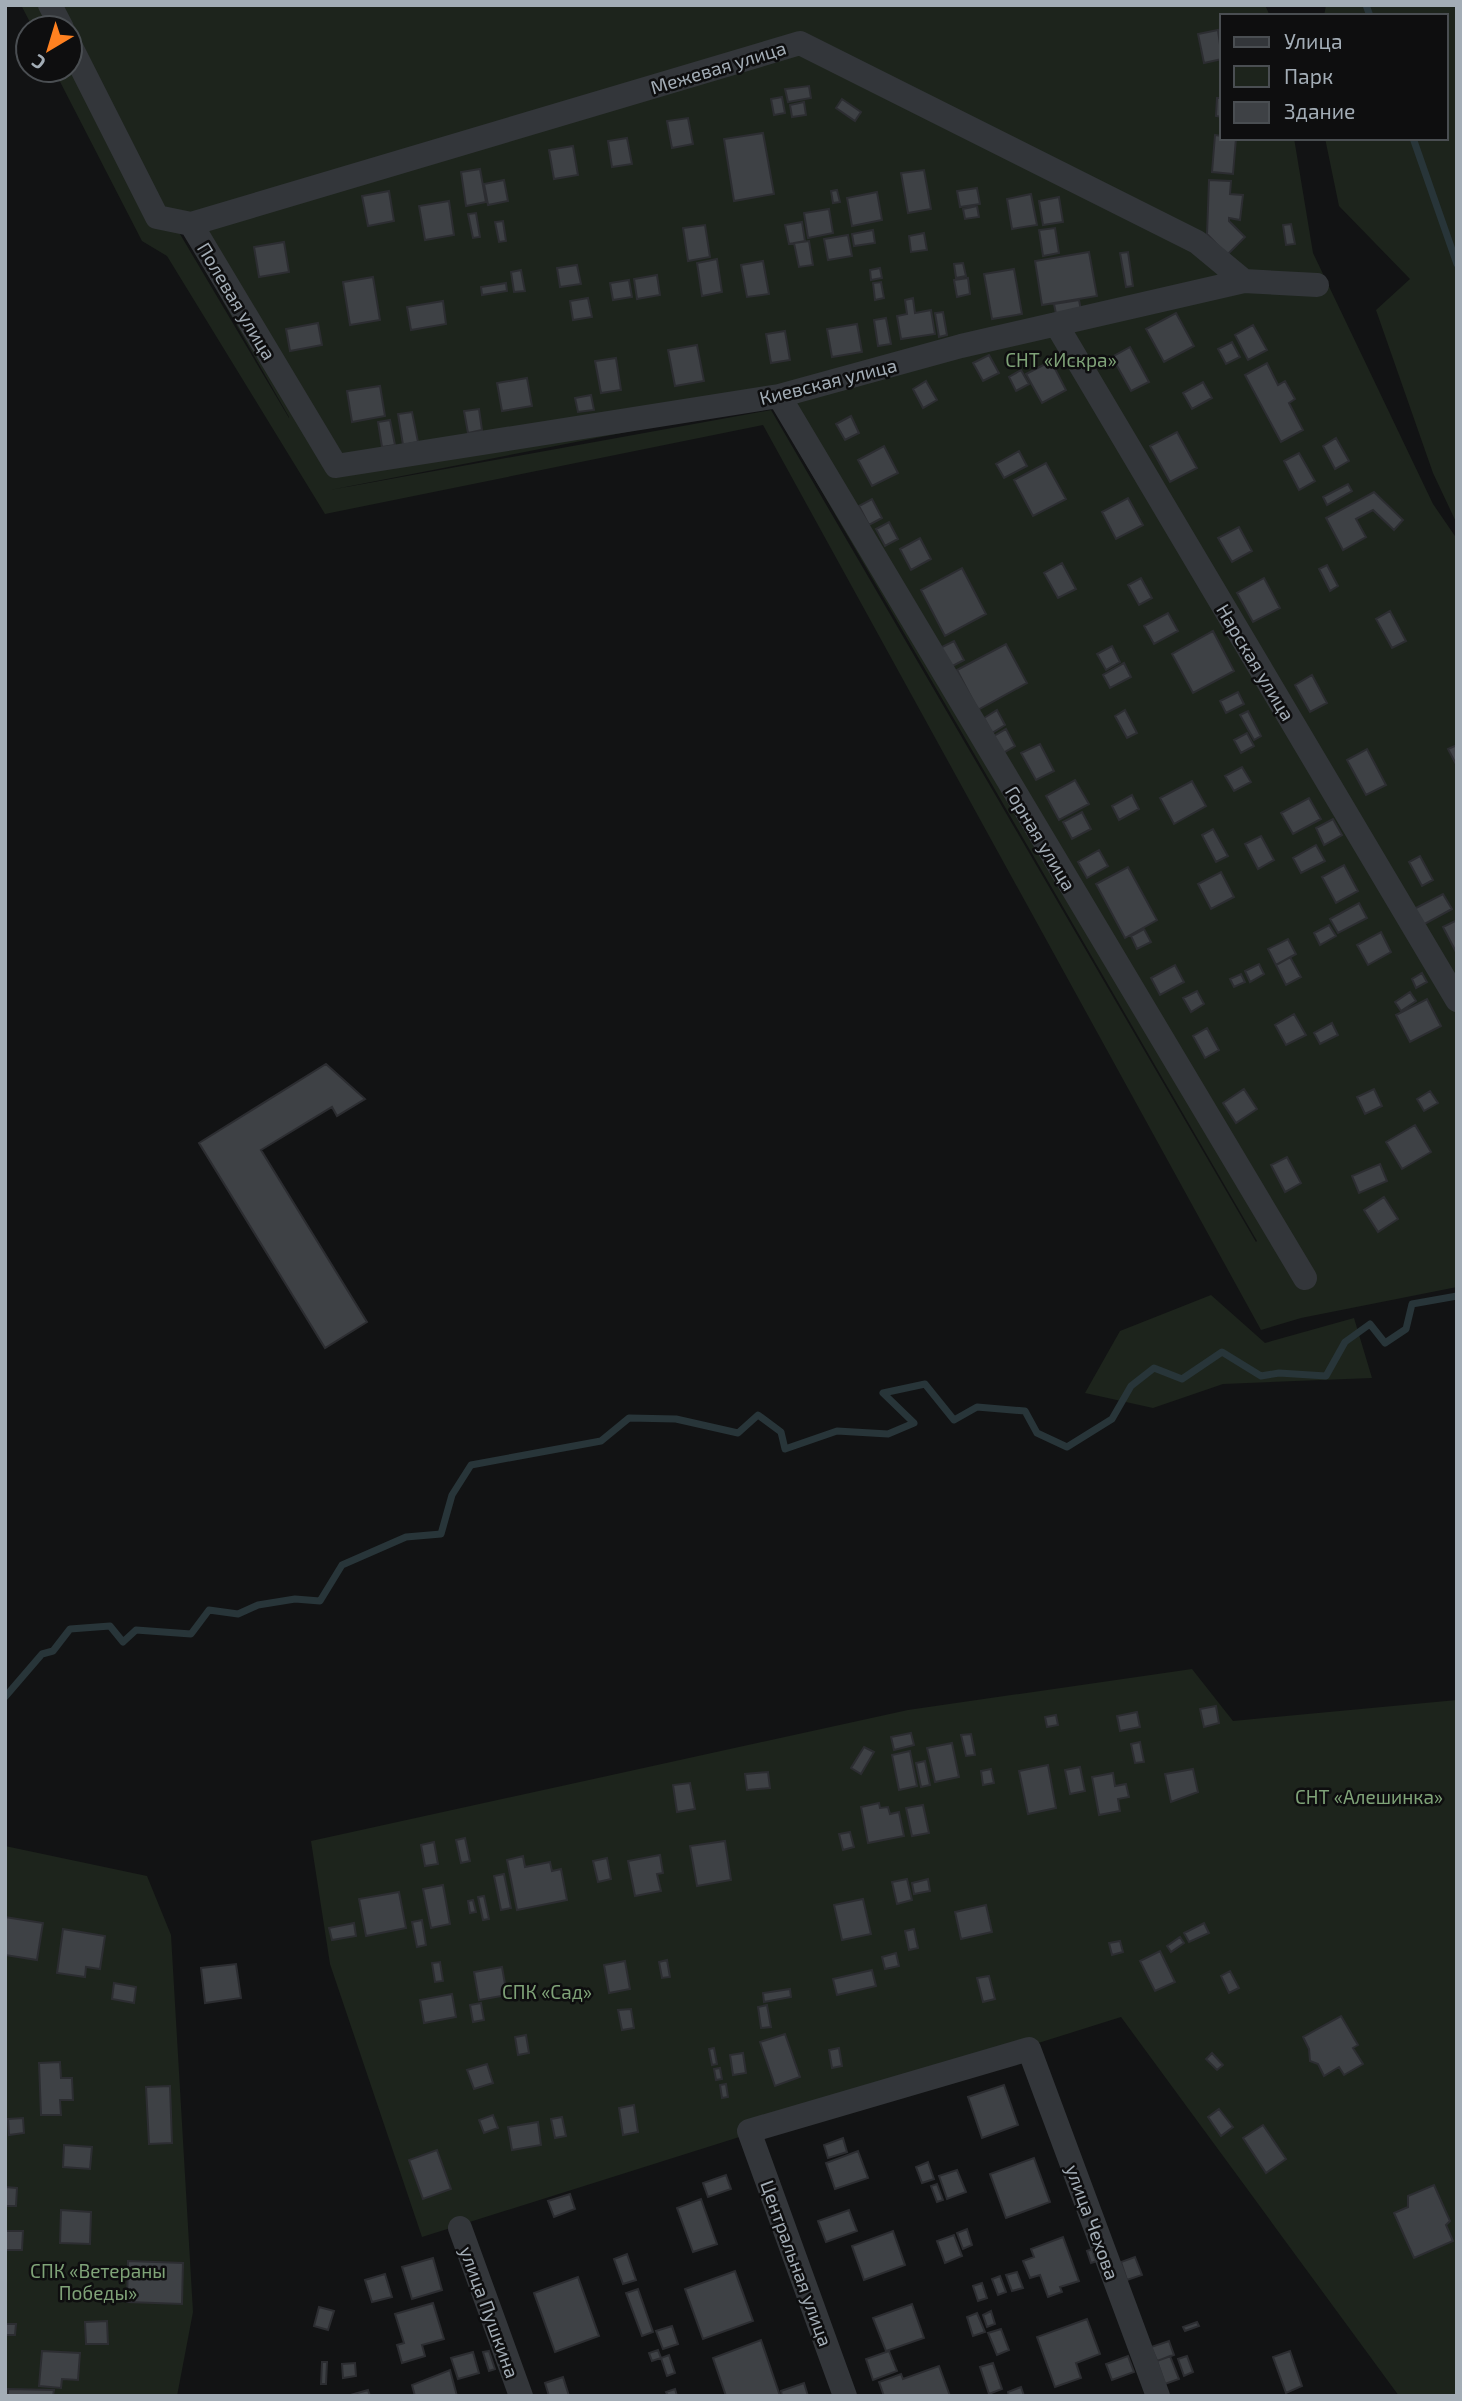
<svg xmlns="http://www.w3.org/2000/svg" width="1462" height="2401" viewBox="0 0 1462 2401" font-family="'Exo 2',sans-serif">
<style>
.green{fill:#1d241c;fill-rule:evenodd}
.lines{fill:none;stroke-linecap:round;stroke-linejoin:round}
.stream{stroke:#283539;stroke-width:7}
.building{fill:#3e4145;stroke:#2c2d31;stroke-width:2}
.street{stroke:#33363a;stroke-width:24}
.labels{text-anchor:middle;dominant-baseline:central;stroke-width:5;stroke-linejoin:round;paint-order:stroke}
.street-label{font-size:19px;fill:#a3adb6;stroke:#0e0e0f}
.park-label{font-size:19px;fill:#7fa378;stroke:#0e0e0f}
</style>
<rect width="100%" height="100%" fill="#121314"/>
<path class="green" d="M21 5H1265L1270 16H1222V138H1294L1313 253 1433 504 1457 539V1287L1301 1318 1261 1330 763 425 325 514 167 256 142 241 54 70H70V28H33ZM181 228 289 417V418L177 229ZM771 404 1257 1241 1256 1242 771 410 330 490Z
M1326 5H1457V524L1433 473 1376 310 1410 279 1339 206 1325 138H1446V16H1324Z
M1211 1295 1265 1343 1354 1318 1372 1378 1223 1384 1153 1408 1085 1393 1120 1331Z
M1192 1669 1233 1721 1457 1700V2396H1399L1121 2017 422 2237 330 1964 311 1841 908 1710Z
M5 1846 147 1876 171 1935 193 2312 177 2396H5Z"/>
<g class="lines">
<path class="stream" d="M1366 5 1370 16
M1413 138 1457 264
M5 1697 42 1654 53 1651 70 1629 110 1626 123 1642 136 1630 191 1634 209 1610 238 1614 258 1605 295 1599 320 1601 342 1565 406 1537 441 1534 452 1495 471 1465 601 1441 629 1418 676 1419 738 1433 758 1415 781 1432 785 1449 837 1431 888 1434 914 1423 883 1393 925 1384 954 1420 977 1407 1025 1411 1037 1433 1067 1447 1112 1419 1131 1386 1154 1368 1182 1379 1222 1352 1261 1376 1279 1373 1326 1376 1345 1342 1370 1324 1385 1343 1406 1329 1412 1304 1457 1296"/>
</g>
<path class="building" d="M1218 30 1222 59 1204 63 1198 34Z
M809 86 811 98 788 102 785 89Z
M782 97 785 113 774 115 771 99Z
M1217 98H1222V117L1216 116Z
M842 99 861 112 855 121 836 108Z
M804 102 806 115 792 117 790 105Z
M688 118 693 144 672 148 667 121Z
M763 133 774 194 734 201 724 139Z
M1215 135 1236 138 1233 174 1212 172Z
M627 138 632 164 612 167 608 141Z
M573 146 578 175 554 179 549 150Z
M480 169 486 202 466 206 461 172Z
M924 170 931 209 908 213 901 173Z
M504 180 508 201 488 205 484 184Z
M1209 180 1231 181 1230 194 1243 195 1240 220 1229 218V221L1245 237 1227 255 1207 234Z
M977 188 980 204 960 207 957 191Z
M837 190 840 202 833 203 831 191Z
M389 191 394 221 368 226 362 196Z
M877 192 882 220 852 226 847 198Z
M1031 194 1037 225 1012 229 1007 199Z
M1059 197 1063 222 1043 225 1039 201Z
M449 201 454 235 425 240 419 206Z
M977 206 979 217 965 219 963 209Z
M829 209 833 233 808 238 804 213Z
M476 213 480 237 473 238 468 214Z
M503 221 506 241 499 242 495 222Z
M802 222 805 241 789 244 785 225Z
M1291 224 1295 244 1286 245 1283 225Z
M705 225 710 257 688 261 683 228Z
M1055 228 1059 253 1043 256 1039 230Z
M873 230 875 243 854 246 852 234Z
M924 233 927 250 911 252 909 236Z
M848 235 852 256 828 260 824 239Z
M809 241 813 265 799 267 794 243Z
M284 242 289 272 259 277 254 247Z
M1089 252 1097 296 1042 305 1035 261Z
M1128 252 1133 286 1126 287 1120 253Z
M717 259 722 292 702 296 697 263Z
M763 261 769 294 747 297 741 265Z
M963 263 966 276 956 278 954 264Z
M577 265 581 284 560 287 557 268Z
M880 268 882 278 871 280 870 270Z
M1014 269 1022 314 992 319 984 274Z
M521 270 525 291 514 292 511 272Z
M657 275 660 295 637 299 634 279Z
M373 277 380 320 350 325 343 282Z
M968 278 970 294 957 297 954 280Z
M629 280 632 297 613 300 610 283Z
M881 282 884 298 875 300 873 283Z
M506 283 507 291 482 295 481 287Z
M588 298 592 317 573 320 570 301Z
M913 298 915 313 931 310 935 334 901 339 897 316 907 314 905 300Z
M1079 300 1081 310 1056 314 1054 304Z
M443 301 446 324 411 330 407 307Z
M943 312 947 335 939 337 935 313Z
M1176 313 1194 346 1164 362 1146 329Z
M886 318 891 344 878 346 874 320Z
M318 323 322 345 290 351 286 329Z
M857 324 862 352 832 357 827 329Z
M1253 325 1267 350 1248 360 1235 335Z
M785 331 790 360 771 363 766 334Z
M1232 342 1240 357 1226 364 1218 349Z
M697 345 704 381 675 386 668 350Z
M1130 347 1149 382 1131 391 1112 357Z
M989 355 999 373 983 381 973 363Z
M616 358 621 390 601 393 595 361Z
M1051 361 1066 390 1042 403 1026 374Z
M1267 363 1278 385 1285 381 1295 399 1289 403 1303 430 1281 442 1245 375Z
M1021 370 1029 384 1016 391 1009 377Z
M527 378 532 406 502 411 497 383Z
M926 381 937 400 923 408 913 389Z
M1203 382 1212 398 1192 409 1183 393Z
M380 386 385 416 352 422 347 391Z
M591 395 594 410 578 412 575 398Z
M479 409 482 430 468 433 464 411Z
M412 412 418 442 403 445 398 414Z
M851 416 859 433 845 440 836 424Z
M390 420 395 445 382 447 378 422Z
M1177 432 1197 468 1170 482 1150 446Z
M1336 438 1349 461 1335 469 1323 446Z
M884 446 898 473 872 486 858 460Z
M1019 451 1027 466 1004 478 996 464Z
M1299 453 1315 481 1299 490 1284 461Z
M1046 463 1066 499 1033 516 1014 480Z
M1348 484 1352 491 1327 505 1323 497Z
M1374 492 1403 520 1394 530 1373 510 1356 519 1366 537 1343 550 1326 518Z
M1128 498 1143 525 1116 539 1102 512Z
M872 499 882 518 869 525 859 506Z
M889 522 898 539 885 546 876 529Z
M1239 527 1252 551 1232 562 1218 538Z
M920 538 931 559 911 570 900 549Z
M1062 563 1076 589 1058 598 1044 573Z
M1327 565 1338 586 1330 591 1319 569Z
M962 568 986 614 945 636 921 590Z
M1141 578 1152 598 1139 605 1128 585Z
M1264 578 1280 608 1253 622 1237 593Z
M1390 611 1406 641 1392 648 1376 619Z
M1168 613 1178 631 1154 644 1144 626Z
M1213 631 1234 671 1193 693 1172 654Z
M954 641 964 660 947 669 936 650Z
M1006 644 1027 683 978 710 957 670Z
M1112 646 1120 662 1106 670 1097 654Z
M1124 663 1131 677 1110 688 1103 675Z
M1312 675 1327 703 1310 712 1295 685Z
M1238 692 1244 704 1226 713 1220 701Z
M997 710 1005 725 992 733 984 718Z
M1125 710 1137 733 1127 738 1115 716Z
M1248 711 1261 736 1254 740 1240 715Z
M1006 729 1015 746 1003 753 994 736Z
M1247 733 1254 746 1241 753 1234 740Z
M1040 744 1054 771 1036 780 1021 753Z
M1457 745V766L1448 749Z
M1367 749 1386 785 1366 795 1347 760Z
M1242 767 1251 782 1234 791 1225 776Z
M1075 780 1089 804 1059 820 1046 796Z
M1192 781 1206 806 1174 824 1160 798Z
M1132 795 1139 809 1119 820 1112 806Z
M1309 798 1321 819 1293 834 1281 813Z
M1082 812 1091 829 1072 839 1063 822Z
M1333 819 1342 835 1324 845 1316 828Z
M1213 829 1228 856 1216 862 1202 835Z
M1261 836 1274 860 1258 869 1245 844Z
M1316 845 1325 861 1301 873 1293 858Z
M1099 850 1108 866 1087 878 1078 862Z
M1420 856 1433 880 1422 886 1409 862Z
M1344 865 1358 891 1336 903 1322 877Z
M1128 867 1157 920 1125 938 1096 884Z
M1221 872 1234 897 1211 909 1198 884Z
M1443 894 1452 909 1421 926 1412 910Z
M1359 903 1367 918 1338 933 1330 919Z
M1457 920V951L1456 952 1443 927Z
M1329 925 1336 936 1320 945 1314 933Z
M1144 929 1151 942 1137 949 1131 936Z
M1381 932 1391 952 1368 965 1357 945Z
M1288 939 1296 954 1276 965 1268 949Z
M1290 957 1301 977 1286 985 1276 965Z
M1259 964 1264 974 1250 982 1245 971Z
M1175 965 1184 982 1160 995 1151 978Z
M1422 973 1427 982 1416 988 1412 979Z
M1241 974 1245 982 1234 987 1230 979Z
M1197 991 1204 1004 1191 1012 1183 998Z
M1410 992 1416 1001 1401 1011 1395 1002Z
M1427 999 1441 1026 1410 1042 1396 1015Z
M1294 1014 1306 1035 1286 1045 1275 1025Z
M1332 1023 1338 1035 1320 1044 1314 1033Z
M1207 1028 1219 1050 1205 1058 1193 1036Z
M326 1064 365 1099 337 1116 332 1107 261 1150 367 1322 325 1348 199 1143Z
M1244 1089 1257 1109 1236 1123 1223 1103Z
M1374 1089 1382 1106 1365 1114 1357 1097Z
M1430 1091 1438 1103 1424 1111 1417 1099Z
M1415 1125 1431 1152 1402 1169 1386 1142Z
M1287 1157 1301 1183 1285 1192 1271 1165Z
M1380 1164 1387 1181 1359 1193 1352 1176Z
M1384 1197 1398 1219 1378 1232 1364 1210Z
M1216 1706 1219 1723 1204 1727 1200 1709Z
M1137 1712 1140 1727 1120 1731 1117 1716Z
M1056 1715 1058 1725 1047 1727 1045 1717Z
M911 1733 914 1745 894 1750 891 1737Z
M971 1734 975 1755 966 1756 961 1735Z
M1140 1742 1144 1762 1135 1763 1131 1744Z
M952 1743 959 1777 935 1782 927 1748Z
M864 1747 874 1752 861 1774 851 1768Z
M910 1751 917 1786 899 1790 892 1755Z
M925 1761 930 1785 921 1787 916 1763Z
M1048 1765 1056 1808 1028 1814 1019 1771Z
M1080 1767 1085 1791 1070 1794 1065 1770Z
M991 1769 994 1783 983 1785 981 1771Z
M1193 1769 1198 1792 1171 1802 1165 1774Z
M768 1772 770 1788 747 1790 745 1774Z
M1113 1773 1115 1786 1126 1784 1129 1797 1118 1799 1120 1811 1099 1815 1092 1777Z
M690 1783 695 1809 677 1812 673 1785Z
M879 1803 880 1808 888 1807 890 1814 899 1812 904 1836 868 1843 861 1807Z
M923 1805 929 1833 912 1836 906 1808Z
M850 1832 854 1847 843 1850 839 1834Z
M465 1838 470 1861 461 1863 456 1840Z
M725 1841 731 1880 697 1886 690 1846Z
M434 1842 438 1864 425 1866 421 1845Z
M660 1855 663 1873 657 1874 661 1891 635 1896 628 1861Z
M523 1856 525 1867 550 1862 552 1871 561 1869 567 1900 517 1910 507 1860Z
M607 1858 611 1879 598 1882 593 1861Z
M504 1874 511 1908 501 1910 494 1876Z
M907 1879 912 1900 897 1904 892 1882Z
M928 1879 930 1891 914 1894 912 1883Z
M443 1885 450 1924 431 1928 423 1889Z
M399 1892 406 1928 366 1936 359 1899Z
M484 1896 489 1919 483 1920 478 1897Z
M863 1899 871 1934 842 1940 834 1905Z
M473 1900 476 1912 470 1913 468 1901Z
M986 1905 992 1932 961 1939 955 1912Z
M5 1917 43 1923 37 1960 5 1955Z
M422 1920 426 1945 417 1947 412 1922Z
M354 1923 356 1936 332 1940 329 1928Z
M1204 1923 1209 1933 1189 1942 1184 1933Z
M63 1929 105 1936 100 1969 86 1967 85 1977 57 1973Z
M914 1929 918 1948 909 1950 905 1931Z
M1180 1937 1184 1943 1171 1952 1167 1946Z
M1120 1941 1123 1952 1112 1955 1109 1943Z
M1160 1951 1175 1982 1155 1991 1140 1961Z
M896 1953 899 1966 885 1969 882 1957Z
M667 1960 670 1977 662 1978 659 1962Z
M625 1961 630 1989 609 1993 604 1965Z
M440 1962 443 1981 435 1982 432 1963Z
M236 1964 241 1998 205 2003 201 1968Z
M502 1967 507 1995 479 2000 474 1972Z
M872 1970 876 1986 837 1995 833 1979Z
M1230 1971 1239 1988 1229 1993 1221 1976Z
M989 1976 995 1999 983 2002 977 1978Z
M114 1983 136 1987 134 2003 112 1999Z
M790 1989 791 1997 764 2002 763 1993Z
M452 1994 456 2017 424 2023 420 2000Z
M481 2003 484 2020 473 2022 470 2005Z
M767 2005 771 2027 761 2028 758 2007Z
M631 2009 634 2028 622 2030 618 2010Z
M1341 2016 1358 2045 1353 2048 1363 2064 1344 2075 1339 2067 1324 2076 1318 2064 1310 2061 1309 2049 1303 2037Z
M785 2034 800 2077 775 2086 760 2042Z
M526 2035 529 2053 518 2055 515 2037Z
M714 2048 717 2064 712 2065 709 2049Z
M839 2048 842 2066 832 2068 829 2050Z
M743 2053 746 2073 733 2075 730 2055Z
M1212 2053 1223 2065 1217 2070 1206 2059Z
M60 2062 61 2078H72L73 2100H60L61 2115H41L39 2063Z
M487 2064 493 2083 474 2089 467 2070Z
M720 2068 722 2079 716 2080 714 2069Z
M726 2084 728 2097 722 2098 720 2085Z
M1004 2085 1018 2125 982 2138 968 2097Z
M170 2086 172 2143 149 2144 146 2087Z
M634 2105 638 2132 623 2135 619 2108Z
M1219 2109 1233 2127 1221 2136 1208 2117Z
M493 2115 498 2128 484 2133 479 2120Z
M562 2117 566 2136 555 2138 551 2119Z
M23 2118 24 2133 9 2135 8 2119Z
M538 2122 541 2145 512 2150 508 2127Z
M1263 2125 1286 2159 1266 2173 1243 2138Z
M843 2138 847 2152 828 2158 824 2145Z
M64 2145 92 2147 90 2169 63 2167Z
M437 2150 451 2189 423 2199 409 2160Z
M858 2151 868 2178 835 2189 826 2163Z
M1034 2158 1050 2202 1006 2218 990 2174Z
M928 2162 934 2179 922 2183 916 2167Z
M957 2170 966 2192 947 2199 939 2176Z
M726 2175 731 2189 708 2197 703 2183Z
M937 2184 943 2200 937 2202 931 2186Z
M1434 2185 1450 2221 1446 2225 1453 2241 1414 2258 1394 2213 1408 2207V2196Z
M5 2187 17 2188 16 2206H5Z
M570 2194 575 2209 554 2217 548 2201Z
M701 2199 717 2244 693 2252 677 2208Z
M61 2210 91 2212 90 2244 60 2243Z
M849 2210 857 2231 826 2242 818 2221Z
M967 2229 972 2245 963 2249 957 2233Z
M5 2231H23L22 2250H5Z
M893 2231 905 2265 864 2280 852 2246Z
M954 2235 962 2256 945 2263 937 2241Z
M1063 2237 1079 2281 1060 2287 1062 2292 1048 2297 1040 2275 1030 2278 1023 2261 1034 2257 1031 2249Z
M1096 2248 1100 2260 1091 2263 1087 2251Z
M627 2254 636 2280 623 2284 614 2259Z
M1135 2257 1142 2275 1127 2280 1121 2262Z
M433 2258 442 2290 412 2299 402 2267Z
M128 2261 183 2263 182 2304 127 2302Z
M735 2271 753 2321 703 2339 685 2289Z
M1017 2272 1023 2288 1012 2291 1006 2275Z
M385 2274 392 2297 372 2302 365 2280Z
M1000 2276 1006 2292 998 2295 992 2279Z
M578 2277 599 2336 555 2352 534 2293Z
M982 2283 987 2298 978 2301 973 2286Z
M638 2289 653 2332 642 2336 626 2293Z
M433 2303 444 2339 422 2345 425 2356 402 2363 397 2345 404 2343 395 2314Z
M912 2304 924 2338 886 2351 873 2318Z
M319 2307 334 2311 328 2330 314 2326Z
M991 2311 995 2324 987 2327 983 2315Z
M977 2313 985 2332 973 2336 967 2317Z
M1087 2319 1100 2354 1076 2363 1081 2378 1055 2387 1037 2337Z
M107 2321 108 2344H86L85 2322Z
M1197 2322 1199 2326 1185 2331 1183 2327Z
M5 2324H16L15 2335H5Z
M672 2326 678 2344 663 2349 656 2331Z
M1001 2329 1009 2350 997 2355 988 2333Z
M761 2340 780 2396H726L713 2358Z
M1169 2341 1174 2355 1157 2361 1151 2347Z
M658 2350 661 2358 652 2361 649 2353Z
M42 2351 80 2353 78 2380 62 2379 61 2388 39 2386Z
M489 2351 495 2369 489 2371 483 2352Z
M889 2351 897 2371 873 2380 866 2359Z
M1290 2351 1302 2386 1286 2393 1273 2357Z
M473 2352 479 2373 458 2379 451 2358Z
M669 2355 675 2373 667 2376 661 2358Z
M1128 2356 1134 2372 1112 2380 1106 2364Z
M1170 2356 1179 2379 1165 2384 1157 2361Z
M1187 2356 1193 2372 1184 2376 1178 2359Z
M322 2362H327L326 2384H321Z
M355 2363 356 2376 343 2378 342 2364Z
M993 2363 1002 2389 989 2394 980 2367Z
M939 2366 950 2396H884L879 2382 901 2374 903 2379Z
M450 2370 457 2396H415L412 2385Z
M563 2377 569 2396H549L545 2383Z
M804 2383 808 2396H782L781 2391Z
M1021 2387 1024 2396H1009L1008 2392Z
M8 2389 54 2390 53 2396H8Z
M675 2389 677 2396H668L666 2392Z
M368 2390 370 2396H347Z"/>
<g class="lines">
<path class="street" d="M50 5 62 28
M70 45 157 217 191 224 336 466 779 396 961 346 1244 281 1317 285
M191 224 800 43 1197 242 1244 281
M1056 324 1457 1000
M779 396 1305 1278
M460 2228 521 2396
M845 2396 749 2131 1029 2049 1158 2396"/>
</g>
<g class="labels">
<g class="street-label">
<text transform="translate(718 67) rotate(-17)">Межевая улица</text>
<text transform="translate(237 301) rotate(59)">Полевая улица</text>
<text transform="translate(828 381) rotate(-14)">Киевская улица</text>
<text transform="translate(1256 662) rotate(59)">Нарская улица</text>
<text transform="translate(1041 838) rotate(59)">Горная улица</text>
<text transform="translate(1093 2222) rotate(70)">улица Чехова</text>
<text transform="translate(797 2263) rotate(70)">Центральная улица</text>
<text transform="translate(490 2312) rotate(70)">улица Пушкина</text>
</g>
<g class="park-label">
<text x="1061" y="359">СНТ «Искра»</text>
<text x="1369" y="1796">СНТ «Алешинка»</text>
<text x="547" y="1991">СПК «Сад»</text>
<text x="98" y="2270">СПК «Ветераны<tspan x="98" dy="22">Победы»</tspan></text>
</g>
</g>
<rect width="1462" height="2401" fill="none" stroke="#a3adb6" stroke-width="14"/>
<rect x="1220" y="14" width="228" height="126" fill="#0e0e0f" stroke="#4a4e52" stroke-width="2"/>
<rect x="1234" y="37" width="35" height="10" fill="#33363a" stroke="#4a4e52" stroke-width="2"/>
<text x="1284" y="49" font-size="21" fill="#a3adb6">Улица</text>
<rect x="1234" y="66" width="35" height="21" fill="#1d241c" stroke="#4a4e52" stroke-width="2"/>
<text x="1284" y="84" font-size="21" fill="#a3adb6">Парк</text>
<rect x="1234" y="102" width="35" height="21" fill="#3e4145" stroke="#4a4e52" stroke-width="2"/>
<text x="1284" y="119" font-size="21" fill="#a3adb6">Здание</text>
<g transform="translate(49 49) rotate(218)"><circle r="33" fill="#0e0e0f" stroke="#4a4e52" stroke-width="2"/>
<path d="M0-5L12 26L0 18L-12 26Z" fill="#ff8120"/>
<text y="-10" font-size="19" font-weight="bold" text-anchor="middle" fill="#a3adb6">С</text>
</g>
</svg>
